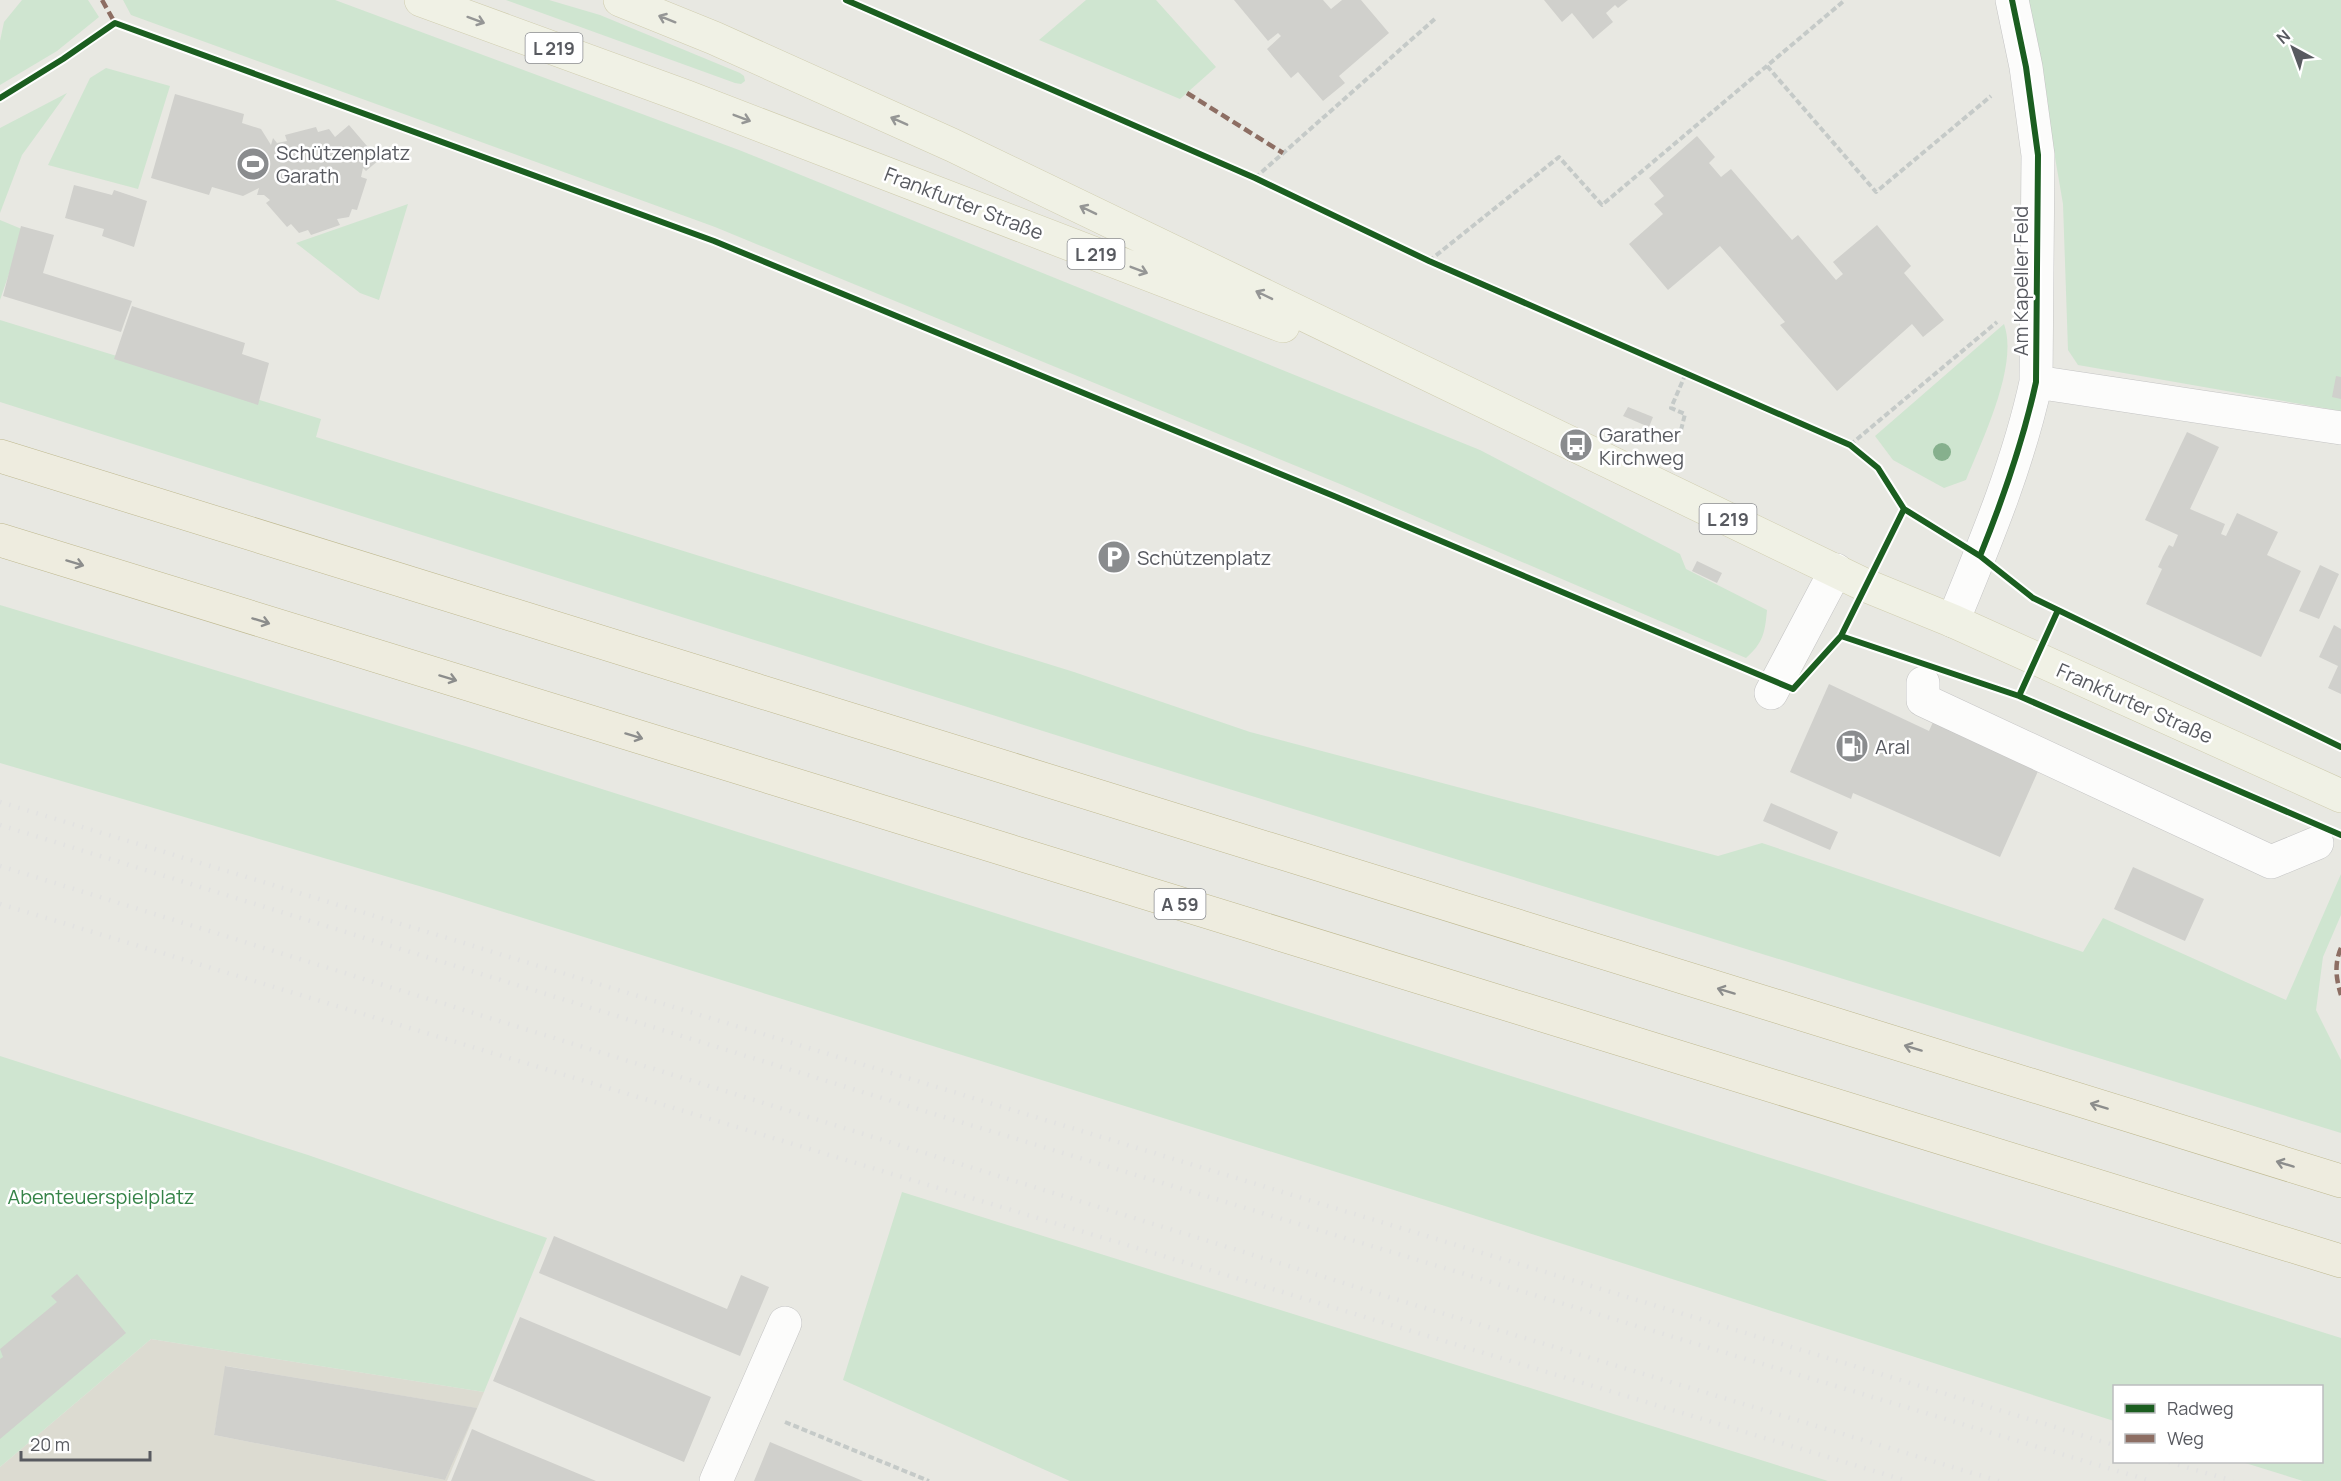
<svg xmlns="http://www.w3.org/2000/svg" width="2341" height="1481" viewBox="0 0 2341 1481" font-family="Manrope,sans-serif">
<style>
.education{fill:#dcdbd1;fill-rule:evenodd}
.green{fill:#cfe5d0}
.building{fill:#d0d0cc}
.lines{fill:none;stroke-linecap:round;stroke-linejoin:round}
.minor-casing{stroke:#c4c4c4;stroke-width:34}
.major-casing{stroke:#d0cdaf;stroke-width:34}
.highway-casing{stroke:#bfb990;stroke-width:34}
.path{stroke:#c5cac8;stroke-width:4;stroke-dasharray:6 3;stroke-linecap:butt}
.minor{stroke:#fcfcfb;stroke-width:33}
.major{stroke:#f0f1e5;stroke-width:33}
.highway{stroke:#eeecdf;stroke-width:33}
.rail{stroke:#e2e2e1;stroke-width:4.5;stroke-dasharray:1.5 8;stroke-linecap:butt}
.quiet{stroke:#8d6e63;stroke-width:4.5;stroke-dasharray:9 4.5;stroke-linecap:butt}
.cycleway-casing{stroke:#fff;stroke-width:10}
.cycleway{stroke:#1b5e20;stroke-width:6}
.tree{fill:#86b08d}
.oneway{stroke:#959695}
.oneway2{stroke:#8c8d8c}
.labels{text-anchor:middle;dominant-baseline:central;stroke-width:5;stroke-linejoin:round;paint-order:stroke}
.shield{fill:#fff;stroke:#8a8c90;stroke-width:1.5}
.shield-label{font-size:18px;font-weight:bold;fill:#585a60}
.poi-label{font-size:20px;fill:#585a60;stroke:#fff;text-anchor:start}
.street-label{font-size:20px;fill:#585a60;stroke:#fff}
.park-label{font-size:20px;fill:#358347;stroke:#fff}
</style>
<rect width="100%" height="100%" fill="#e8e8e2"/>
<path class="education" d="M151 1339 484 1392 447 1481H0V1467ZM226 1366 476 1408V1409L445 1480 214 1435Z"/>
<path class="green" d="M22 0H88L99 17 57 51 0 85V41L4 22Z
M123 0H335L739 150 1480 450 1680 554 1686 569 1767 610C1765 633 1763 643 1746 658L1340 484 715 227 131 15Z
M506 0H549L600 15 740 73 744 76 745 81 741 84 735 83Z
M1086 0H1156L1216 67 1180 99 1039 40Z
M2028 0H2341V411L2078 365 2068 350 2063 204Z
M106 68 170 86 138 189 48 165 90 78Z
M67 93 22 155 0 213V128Z
M408 204 379 300 360 293 296 243Z
M0 220 24 230 0 300Z
M0 320 321 419 316 437 1074 672 1250 732 1718 856 1762 843 2083 952 2103 918 2286 1000 2341 874V915L2323 957 2316 1010 2341 1060V1133L1116 754 0 402Z
M2004 324C2019 365 1982 440 1966 480L1944 488 1893 460 1875 436Z
M0 605 472 748 2341 1338V1481H2303L2242 1462H2322V1386H2114V1421L1445 1206 443 893 0 763Z
M0 1056 308 1155 547 1238 484 1392 151 1339 0 1467Z
M902 1192 1828 1481H1070L843 1380Z"/>
<path class="building" d="M1234 0H1323L1331 9 1342 0H1361L1389 33 1339 76 1345 83 1323 101 1298 72 1291 78 1267 49 1281 36 1278 33 1268 41Z
M1544 0H1628L1618 8 1615 5 1606 13 1613 22 1593 39 1572 13 1562 22Z
M175 94 244 114 242 123 261 129 271 145 273 138 277 143 287 141 285 135 316 127 318 132 329 129 335 137 349 125 379 160 366 171 363 168 361 177 367 179 357 210 352 209 349 217 337 219 340 225 311 235 308 230 299 233 291 224 287 227 266 203 270 200 264 195H257L259 188 243 196 212 187 209 195 151 178Z
M1697 136 1715 157 1709 163 1721 177 1731 169 1792 240 1798 235 1836 280 1843 274 1833 262 1877 225 1911 266 1904 273 1944 320 1923 337 1912 324 1837 391 1780 325 1785 322 1720 246 1668 290 1629 244 1663 214 1654 204 1664 196 1649 178Z
M74 185 112 195 114 190 147 201 134 247 102 236 104 229 65 218Z
M21 226 54 235 43 273 132 301 121 332 3 296Z
M132 306 245 343 242 354 269 363 258 405 114 359Z
M2336 376 2341 377V399L2332 397Z
M1628 407 1653 417 1649 427 1623 416Z
M2187 432 2219 447 2190 509 2225 524 2221 534 2226 536 2237 513 2278 532 2267 555 2301 571 2261 657 2146 604 2162 569 2158 567 2163 556 2169 545 2173 547 2178 535 2145 520Z
M1697 561 1722 573 1717 583 1692 571Z
M2320 565 2339 574 2319 619 2299 611Z
M2334 625 2341 629V694L2328 688 2338 666 2319 657Z
M1829 684 1929 731 1937 713 2043 760 2000 857 1853 793 1851 799 1790 772Z
M1771 803 1838 832 1830 850 1763 821Z
M2133 867 2204 899 2185 941 2114 909Z
M554 1236 727 1309 741 1275 769 1287 740 1356 539 1273Z
M77 1274 126 1333 0 1439V1359L3 1357 0 1349 57 1302 51 1296Z
M520 1317 711 1397 684 1462 493 1381Z
M225 1366 477 1408 445 1480 214 1435Z
M472 1429 490 1437 596 1481H451Z
M770 1442 863 1481H754Z"/>
<g class="lines">
<g class="minor-casing">
<path id="minor" d="M2036 382 2341 428
M1953 621C1985 543 2018 465 2036 382L2038 155 2026 67 2012 0
M1923 683V700L2271 862 2317 843
M1771 693 1836 570
M716 1481 785 1323"/>
</g>
<g class="major-casing">
<path id="major" d="M421 0 687 97 1283 326
M620 0 714 38 952 145 1867 586 1953 621 2341 796"/>
</g>
<g class="highway-casing">
<path id="highway" d="M0 456 2341 1181
M0 540 2341 1261"/>
</g>
<path class="path" d="M1767 66 1876 192 1991 96
M1255 178 1437 17
M1429 261 1559 157 1602 205 1845 0
M1681 430 1685 414 1671 408 1686 373
M1850 445 1997 322
M785 1422 929 1481"/>
<use href="#minor" class="minor"/>
<use href="#major" class="major"/>
<use href="#highway" class="highway"/>
<path class="rail" d="M0 802 2114 1445
M0 825 924 1111 2151 1481
M0 866 1392 1298 1999 1481
M0 904 1907 1481
M2169 1462 2233 1481"/>
<path class="quiet" d="M102 0 115 23
M1187 93 1283 153
M2341 948C2334 964 2336 979 2341 995"/>
<g class="cycleway-casing">
<path id="cycleway" d="M846 0 1255 178 1429 261 1850 445 1878 468 1904 509 1980 556 2033 598 2341 747
M0 98 63 59 115 23 714 241 1334 496 1793 689 1841 636 1904 509
M1980 556C2003 499 2023 442 2036 382L2038 155 2026 67 2012 0
M1841 636 2019 696 2341 835
M2019 696 2058 610"/>
</g>
<use href="#cycleway" class="cycleway"/>
</g>
<circle class="tree" cx="1942" cy="452" r="9"/>
<defs><path id="oneway-shaft" d="M-6 0H5M1.5-3L5.5 0L1.5 3" fill="none" stroke-width="1.6" stroke-linecap="round" stroke-linejoin="round" transform="scale(1.5)"/></defs>
<g class="oneway">
<use href="#oneway-shaft" transform="translate(667 19) rotate(-158)"/>
<use href="#oneway-shaft" transform="translate(476 20) rotate(20)"/>
<use href="#oneway-shaft" transform="translate(742 118) rotate(21)"/>
<use href="#oneway-shaft" transform="translate(899 121) rotate(-156)"/>
<use href="#oneway-shaft" transform="translate(1088 210) rotate(-154)"/>
<use href="#oneway-shaft" transform="translate(1139 270) rotate(21)"/>
<use href="#oneway-shaft" transform="translate(1264 295) rotate(-154)"/>
</g>
<g class="oneway2">
<use href="#oneway-shaft" transform="translate(75 563) rotate(17)"/>
<use href="#oneway-shaft" transform="translate(261 621) rotate(17)"/>
<use href="#oneway-shaft" transform="translate(448 678) rotate(17)"/>
<use href="#oneway-shaft" transform="translate(634 736) rotate(17)"/>
<use href="#oneway-shaft" transform="translate(1726 991) rotate(-163)"/>
<use href="#oneway-shaft" transform="translate(1913 1048) rotate(-163)"/>
<use href="#oneway-shaft" transform="translate(2099 1106) rotate(-163)"/>
<use href="#oneway-shaft" transform="translate(2285 1164) rotate(-163)"/>
</g>
<defs>
<g id="stadium-disc" transform="scale(1.725)"><circle r="9.5" fill="#8a8c8e" stroke="#fff"/><path d="M0-5a6.5 5 0 1 0 0 10a6.5 5 0 1 0 0-10ZM-3.5-1.8h7v3.6h-7Z" fill="#fff"/></g>
<g id="bus-disc" transform="scale(1.725)"><circle r="9.5" fill="#8a8c8e" stroke="#fff"/><path d="M-5-6H5V4H4V6H2V4H-2V6H-4V4H-5ZM-3.5-4V0h7V-4ZM-3.5 1.2v1.5H-2V1.2ZM2 1.2v1.5H3.5V1.2Z" fill="#fff"/></g>
<g id="parking-disc" transform="scale(1.725)"><circle r="9.5" fill="#8a8c8e" stroke="#fff"/><path d="M-3.5-5.5H1a3.5 3.5 0 0 1 0 7H-1V5.5H-3.5ZM-1-3.4V-.6H.8a1.4 1.4 0 0 0 0-2.8Z" fill="#fff"/></g>
<g id="fuel-disc" transform="scale(1.725)"><circle r="9.5" fill="#8a8c8e" stroke="#fff"/><path d="M-5.5-6h7V0h2V4h1.3V-2.5L3-4.5l.8-.8L6-3V5H2.5V1h-1V6h-7ZM-4.2-4.7v3.2H.2V-4.7Z" fill="#fff"/></g>
</defs>
<g fill-rule="evenodd">
<use href="#stadium-disc" x="253" y="164"/>
<use href="#bus-disc" x="1576" y="445"/>
<use href="#parking-disc" x="1114" y="557"/>
<use href="#fuel-disc" x="1852" y="746"/>
</g>
<g class="labels">
<g class="shield">
<rect x="525.5" y="33" width="57" height="30" rx="4.5"/>
<rect x="1067.5" y="239" width="57" height="30" rx="4.5"/>
<rect x="1699.5" y="504" width="57" height="30" rx="4.5"/>
<rect x="1154.5" y="889" width="51" height="30" rx="4.5"/>
</g>
<g class="shield-label">
<text x="554" y="48">L 219</text>
<text x="1096" y="254">L 219</text>
<text x="1728" y="519">L 219</text>
<text x="1180" y="904">A 59</text>
</g>
<g class="poi-label">
<text x="276" y="152">Schützenplatz<tspan x="276" dy="23">Garath</tspan></text>
<text x="1599" y="434">Garather<tspan x="1599" dy="23">Kirchweg</tspan></text>
<text x="1137" y="557">Schützenplatz</text>
<text x="1875" y="746">Aral</text>
</g>
<g class="street-label">
<text transform="translate(964 203) rotate(21)">Frankfurter Straße</text>
<text transform="translate(2020 281) rotate(-90)">Am Kapeller Feld</text>
<text transform="translate(2135 703) rotate(24)">Frankfurter Straße</text>
</g>
<g class="park-label">
<text x="101" y="1196">Abenteuerspielplatz</text>
</g>
</g>
<rect x="2113" y="1385" width="210" height="78" fill="#ffffff" stroke="#bcbdbf" stroke-width="1.5"/>
<rect x="2125" y="1404" width="30" height="9" fill="#1b5e20" stroke="#bcbdbf" stroke-width="1.5"/>
<text x="2167" y="1415" font-size="18" fill="#585a60">Radweg</text>
<rect x="2125" y="1434" width="30" height="9" fill="#8d6e63" stroke="#bcbdbf" stroke-width="1.5"/>
<text x="2167" y="1445" font-size="18" fill="#585a60">Weg</text>
<g transform="translate(2293 48) rotate(319)" stroke="#ffffff" stroke-width="4.5" paint-order="stroke">
<path d="M0-4.5L10 22L0 15L-10 22Z" fill="#585a60"/>
<text y="-9" font-size="16" font-weight="bold" text-anchor="middle" fill="#585a60">N</text>
</g>
<path d="M21 1451v9h129v-9" fill="none" stroke="#585a60" stroke-width="3"/>
<text x="30" y="1451" font-size="18" fill="#585a60" stroke="#ffffff" stroke-width="4.5" paint-order="stroke">20 m</text>
</svg>
